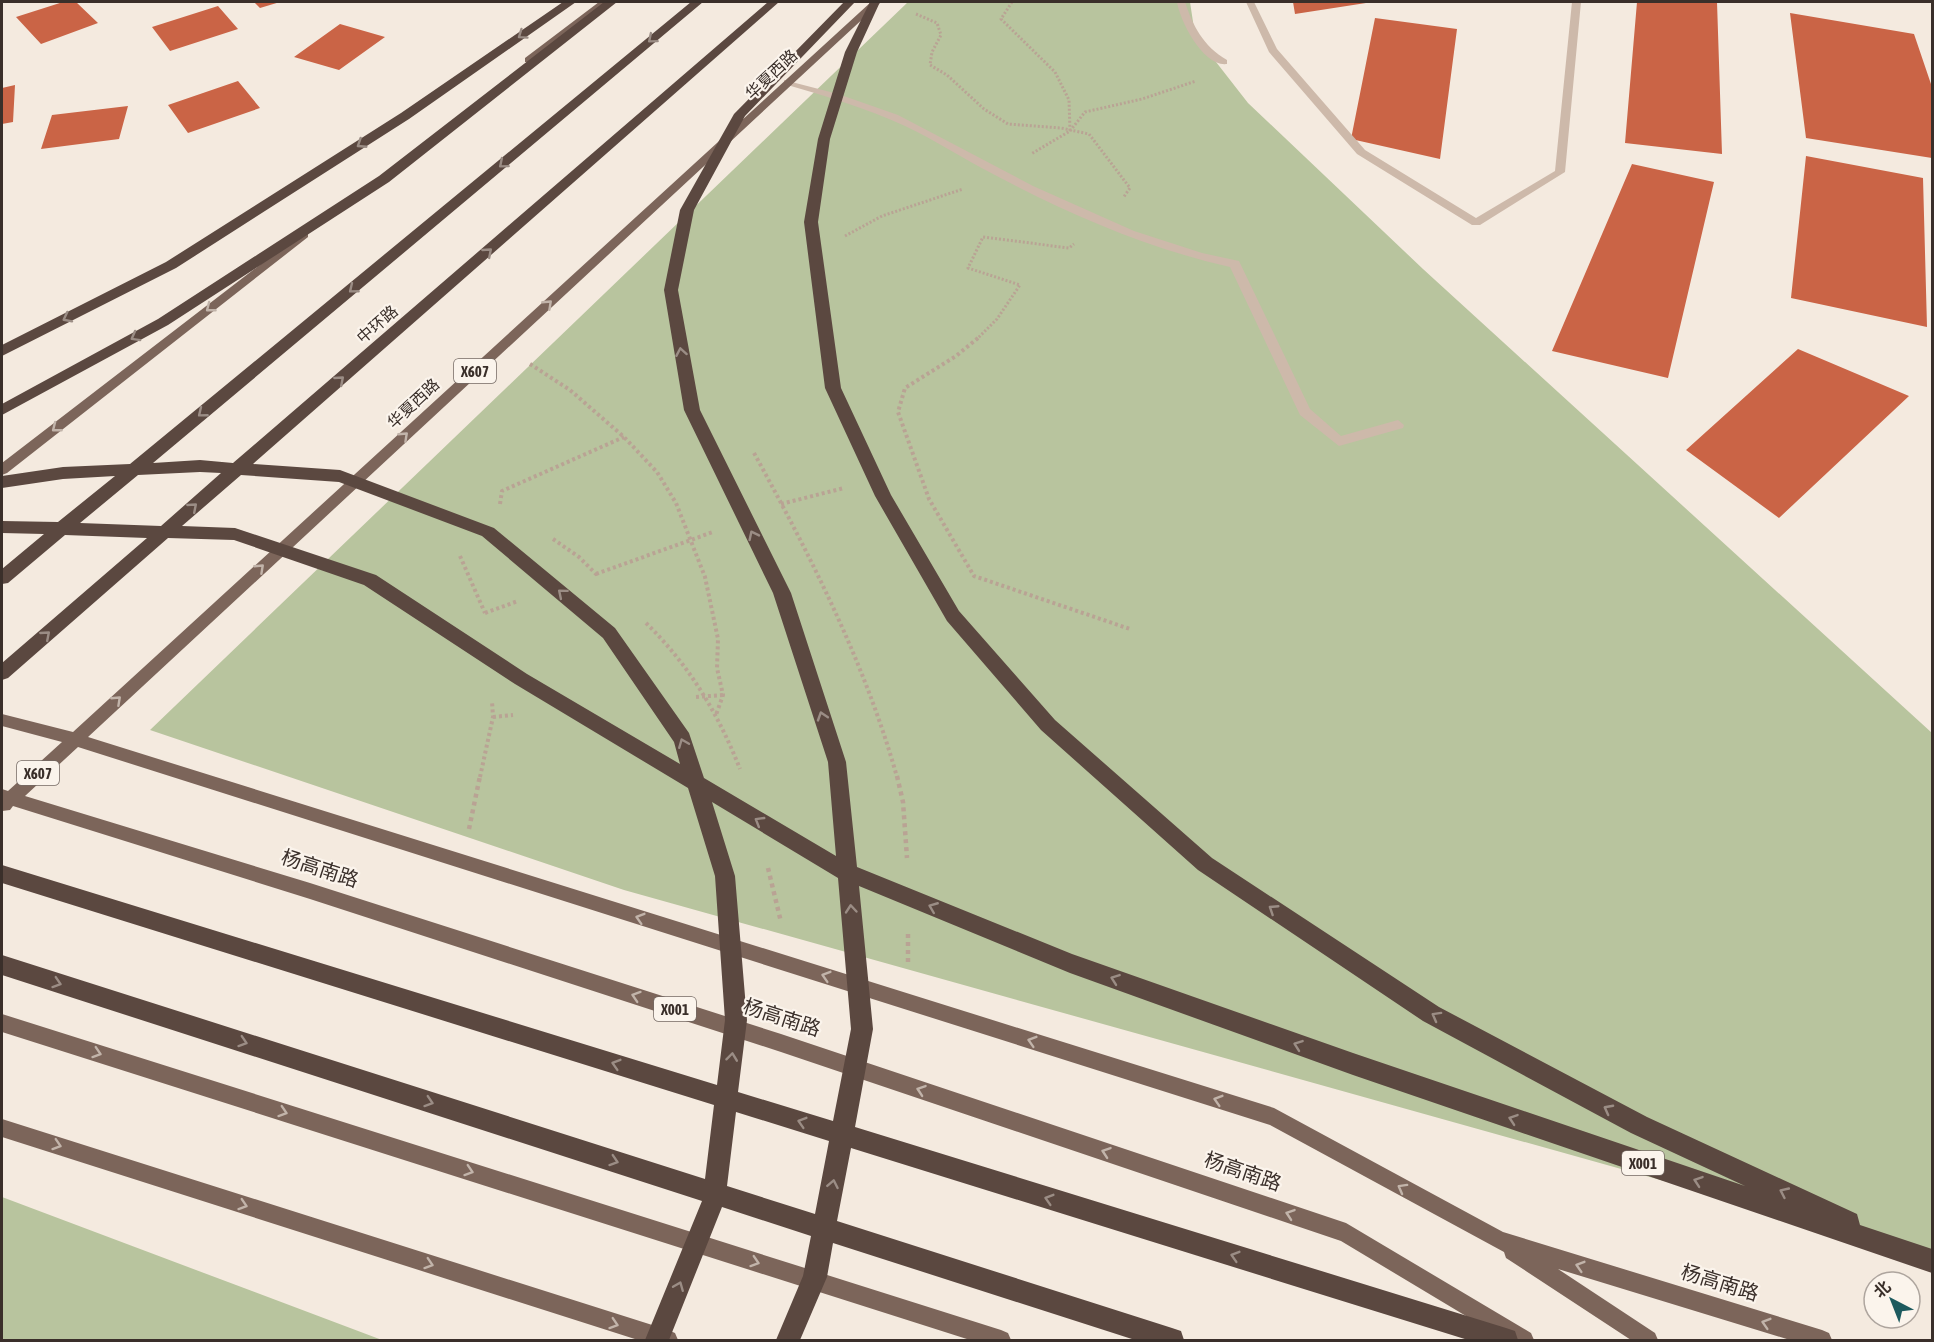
<svg xmlns="http://www.w3.org/2000/svg" width="1934" height="1342" viewBox="0 0 1934 1342" font-family="'Asap Condensed','Noto Sans SC',sans-serif">
<style>
.green{fill:#b8c49e}
.building{fill:#ca6446}
.lines{fill:none;stroke-linecap:round;stroke-linejoin:round}
.path-far2{stroke:#b9a394;stroke-width:3;stroke-dasharray:2 2;stroke-linecap:butt}
.path-far1{stroke:#b9a394;stroke-width:4;stroke-dasharray:3 3;stroke-linecap:butt}
.path{stroke:#b9a394;stroke-width:4.5;stroke-dasharray:4 4;stroke-linecap:butt}
.lane{fill:#cdb9aa;fill-rule:evenodd}
.street{fill:#cdb9aa;fill-rule:evenodd}
.primary{fill:#7c655a;fill-rule:evenodd}
.highway{fill:#5b4840;fill-rule:evenodd}
.oneway{stroke:#9b8d85}
.oneway2{stroke:#c2b4aa}
.labels{text-anchor:middle;dominant-baseline:central;stroke-width:4.5;stroke-linejoin:round;paint-order:stroke}
.shield{fill:#fbf4ec;stroke:#746a64;stroke-width:1.5}
.shield-label{font-size:15px;font-weight:bold;fill:#3a2f2a}
.street-label{font-size:16px;fill:#3a2f2a;stroke:#fbf4ec}
.near-street-label{font-size:20px;fill:#3a2f2a;stroke:#fbf4ec}
</style>
<rect width="100%" height="100%" fill="#f4eadf"/>
<path class="green" d="M908 2H1190L1195 35 1248 103 1423 269 1932 733V1256L624 890 150 730Z
M2 1197 382 1340H2Z"/>
<path class="building" d="M63 2H76L98 23 41 44 16 17Z
M254 2H280L260 8Z
M1293 2H1366V3L1295 14Z
M1637 2H1717L1722 154 1625 143Z
M218 6 238 29 170 51 152 27Z
M1790 13 1914 34 1932 87V158L1806 138Z
M1375 18 1457 29 1440 159 1351 139Z
M340 24 385 37 339 70 294 57Z
M238 81 260 108 188 133 168 105Z
M15 85 13 122 2 124V88Z
M128 106 119 139 41 149 52 115Z
M1806 156 1923 178 1927 327 1791 298Z
M1632 164 1714 182 1668 378 1552 351Z
M1798 349 1909 396 1779 518 1686 450Z"/>
<g class="lines">
<path class="path-far2" d="M1012 2 1001 19 1055 72 1069 100 1070 131 1031 154
M916 14 937 23 941 35 932 52 930 65 947 75 984 109 1008 124 1061 128 1089 134 1130 188 1123 198
M1070 131 1085 112 1142 99 1196 81
M845 236 882 216 963 189
M976 340 997 319 1020 285 968 268 983 237 1069 248 1074 244"/>
<path class="path-far1" d="M978 338 956 356 905 388 898 412 929 499 974 576 1130 629
M530 364 570 390 624 437 657 472 676 503 705 577 718 639 717 668 723 695 716 715
M754 453C811 557 865 663 897 777
M500 504 502 491 624 437
M781 504 844 488
M553 539 579 557 598 576
M460 556 485 613
M596 574 713 532
M485 613 518 601
M646 623C689 665 718 713 740 769
M696 697 723 695
M493 717 513 715
M480 777 493 717 492 701"/>
<path class="path" d="M897 776 903 802 907 858
M469 829 480 776
M768 868 781 922
M908 934V966"/>
<path class="lane" d="M1177 2H1185C1193 26 1203 46 1227 60V64C1203 67 1180 21 1177 2Z
M1246 2H1254L1277 49 1365 150 1476 218 1555 171 1572 2H1581L1565 172 1480 225H1472L1357 154 1269 52Z"/>
<path class="street" d="M784 80 838 94 898 115 1033 186 1134 231 1202 253 1239 261 1310 409 1341 436 1398 420 1404 425 1403 428 1339 446 1300 415 1230 267C1146 248 1069 214 993 174 964 159 935 140 905 126 866 108 825 96 784 84Z"/>
<path class="primary" d="M599 2H609L533 62H525V58Z
M871 2H881L88 737 1274 1108 1503 1232 1822 1330 1829 1333 1832 1340H1790L1558 1269 1655 1333 1658 1340H1631L1506 1258 1504 1252 1270 1125 78 747 25 796 310 883 781 1034 1346 1223 1531 1333 1534 1340H1506L1341 1241 781 1052 310 899 13 806 10 810 2 811V789L8 791 62 742 2 726V714L73 732Z
M304 231 308 233V237L7 473 2 475V463Z
M2 1014 1001 1330 1008 1333 1011 1340H970L2 1032Z
M2 1119 668 1330 675 1333 678 1340H638L2 1137Z"/>
<path class="highway" d="M563 2H576L409 119 176 268 2 356V345L166 262 401 113Z
M604 2H617L389 182 168 325 2 415V404L158 319 379 176Z
M691 2H703L153 463 200 460 233 463 768 2H779L253 464 340 470 494 528 615 628 689 733 704 778 836 856 828 762 773 593 684 410 664 290 680 210 734 114 844 2H855L745 116 694 210 678 290 700 410 791 593 846 762 857 867 1072 954 1353 1053 1745 1186 1631 1133 1423 1021 1198 870 1041 730 947 621 875 496 825 388 804 222 818 139 845 52 870 2H880L857 52 830 139 818 222 841 388 891 495 959 611 1055 720 1212 858 1439 1007 1647 1117 1857 1214 1860 1225 1932 1249V1273L1353 1075 1070 973 859 886 873 1029 855 1127 1506 1328 1515 1331 1518 1340H1468L851 1148 837 1221 1172 1328 1181 1331 1184 1340H1135L833 1243 827 1277 800 1340H776L803 1276 811 1236 722 1207 669 1340H645L702 1201 2 975V955L705 1179 714 1105 2 883V865L717 1085 725 1020 715 876 688 788 515 684 364 585 234 540 168 538 8 678 2 680V663L147 538 65 535 8 583 2 584V569L44 534 2 533V521L58 522 115 476 63 479 2 488V476L63 467 130 464ZM200 472 221 473 161 526 80 523 138 475ZM241 475 339 482 482 536 603 638 674 742 680 764 527 674 376 575 235 528 182 526ZM712 802 838 878 851 1029 833 1121 738 1092 747 1020 735 876ZM736 1112 829 1141 815 1214 727 1186Z"/>
</g>
<defs><path id="oneway-chevron" d="M-2-3.5L2.5 0L-2 3.5" fill="none" stroke-width="1.6" stroke-linecap="round" stroke-linejoin="round" transform="scale(1.5)"/></defs>
<g class="oneway">
<use href="#oneway-chevron" transform="translate(522 35) rotate(145)"/>
<use href="#oneway-chevron" transform="translate(652 39) rotate(140)"/>
<use href="#oneway-chevron" transform="translate(361 144) rotate(147)"/>
<use href="#oneway-chevron" transform="translate(503 164) rotate(140)"/>
<use href="#oneway-chevron" transform="translate(488 252) rotate(-41)"/>
<use href="#oneway-chevron" transform="translate(353 289) rotate(141)"/>
<use href="#oneway-chevron" transform="translate(67 318) rotate(153)"/>
<use href="#oneway-chevron" transform="translate(135 337) rotate(151)"/>
<use href="#oneway-chevron" transform="translate(681 352) rotate(-100)"/>
<use href="#oneway-chevron" transform="translate(340 380) rotate(-41)"/>
<use href="#oneway-chevron" transform="translate(202 413) rotate(141)"/>
<use href="#oneway-chevron" transform="translate(193 507) rotate(-41)"/>
<use href="#oneway-chevron" transform="translate(753 535) rotate(-116)"/>
<use href="#oneway-chevron" transform="translate(562 593) rotate(-140)"/>
<use href="#oneway-chevron" transform="translate(46 635) rotate(-41)"/>
<use href="#oneway-chevron" transform="translate(822 716) rotate(-108)"/>
<use href="#oneway-chevron" transform="translate(683 743) rotate(-112)"/>
<use href="#oneway-chevron" transform="translate(759 821) rotate(-149)"/>
<use href="#oneway-chevron" transform="translate(933 907) rotate(-158)"/>
<use href="#oneway-chevron" transform="translate(851 909) rotate(-95)"/>
<use href="#oneway-chevron" transform="translate(1273 909) rotate(-147)"/>
<use href="#oneway-chevron" transform="translate(1115 979) rotate(-160)"/>
<use href="#oneway-chevron" transform="translate(57 983) rotate(18)"/>
<use href="#oneway-chevron" transform="translate(1436 1016) rotate(-151)"/>
<use href="#oneway-chevron" transform="translate(243 1042) rotate(18)"/>
<use href="#oneway-chevron" transform="translate(1298 1045) rotate(-160)"/>
<use href="#oneway-chevron" transform="translate(732 1057) rotate(-83)"/>
<use href="#oneway-chevron" transform="translate(616 1064) rotate(-163)"/>
<use href="#oneway-chevron" transform="translate(429 1102) rotate(18)"/>
<use href="#oneway-chevron" transform="translate(1608 1109) rotate(-152)"/>
<use href="#oneway-chevron" transform="translate(1513 1119) rotate(-161)"/>
<use href="#oneway-chevron" transform="translate(802 1122) rotate(-163)"/>
<use href="#oneway-chevron" transform="translate(614 1161) rotate(18)"/>
<use href="#oneway-chevron" transform="translate(1698 1181) rotate(-161)"/>
<use href="#oneway-chevron" transform="translate(833 1184) rotate(-79)"/>
<use href="#oneway-chevron" transform="translate(1784 1192) rotate(-155)"/>
<use href="#oneway-chevron" transform="translate(1049 1199) rotate(-163)"/>
<use href="#oneway-chevron" transform="translate(1235 1256) rotate(-163)"/>
<use href="#oneway-chevron" transform="translate(679 1286) rotate(-68)"/>
</g>
<g class="oneway2">
<use href="#oneway-chevron" transform="translate(548 304) rotate(-43)"/>
<use href="#oneway-chevron" transform="translate(210 308) rotate(142)"/>
<use href="#oneway-chevron" transform="translate(56 428) rotate(142)"/>
<use href="#oneway-chevron" transform="translate(404 436) rotate(-43)"/>
<use href="#oneway-chevron" transform="translate(260 568) rotate(-43)"/>
<use href="#oneway-chevron" transform="translate(117 700) rotate(-43)"/>
<use href="#oneway-chevron" transform="translate(640 918) rotate(-163)"/>
<use href="#oneway-chevron" transform="translate(826 976) rotate(-163)"/>
<use href="#oneway-chevron" transform="translate(636 996) rotate(-162)"/>
<use href="#oneway-chevron" transform="translate(1032 1041) rotate(-163)"/>
<use href="#oneway-chevron" transform="translate(97 1053) rotate(18)"/>
<use href="#oneway-chevron" transform="translate(921 1090) rotate(-161)"/>
<use href="#oneway-chevron" transform="translate(1218 1100) rotate(-163)"/>
<use href="#oneway-chevron" transform="translate(283 1112) rotate(18)"/>
<use href="#oneway-chevron" transform="translate(57 1145) rotate(18)"/>
<use href="#oneway-chevron" transform="translate(1106 1152) rotate(-161)"/>
<use href="#oneway-chevron" transform="translate(469 1171) rotate(18)"/>
<use href="#oneway-chevron" transform="translate(1402 1188) rotate(-151)"/>
<use href="#oneway-chevron" transform="translate(243 1205) rotate(18)"/>
<use href="#oneway-chevron" transform="translate(1290 1214) rotate(-161)"/>
<use href="#oneway-chevron" transform="translate(755 1262) rotate(18)"/>
<use href="#oneway-chevron" transform="translate(429 1264) rotate(18)"/>
<use href="#oneway-chevron" transform="translate(1580 1266) rotate(-163)"/>
<use href="#oneway-chevron" transform="translate(1766 1323) rotate(-163)"/>
<use href="#oneway-chevron" transform="translate(614 1324) rotate(18)"/>
</g>
<g class="labels">
<g class="shield">
<rect x="454" y="359" width="42" height="24" rx="4.5"/>
<rect x="17" y="761" width="42" height="24" rx="4.5"/>
<rect x="654" y="997" width="42" height="24" rx="4.5"/>
<rect x="1622" y="1151" width="42" height="24" rx="4.5"/>
</g>
<g class="shield-label">
<text x="475" y="371">X607</text>
<text x="38" y="773">X607</text>
<text x="675" y="1009">X001</text>
<text x="1643" y="1163">X001</text>
</g>
<g class="street-label">
<text transform="translate(771 74) rotate(-43)">华夏西路</text>
<text transform="translate(377 324) rotate(-41)">中环路</text>
<text transform="translate(413 403) rotate(-43)">华夏西路</text>
</g>
<g class="near-street-label">
<text transform="translate(320 868) rotate(18)">杨高南路</text>
<text transform="translate(782 1017) rotate(18)">杨高南路</text>
<text transform="translate(1243 1171) rotate(19)">杨高南路</text>
<text transform="translate(1720 1282) rotate(17)">杨高南路</text>
</g>
</g>
<rect width="1934" height="1342" fill="none" stroke="#3a2f2a" stroke-width="6"/>
<g transform="translate(1892 1300) rotate(318)"><circle r="28" fill="#fbf4ec" stroke="#aea59e" stroke-width="1.5"/>
<path d="M0-4.5L10 22L0 15L-10 22Z" fill="#1d5a5e"/>
<text y="-9" font-size="16" font-weight="bold" text-anchor="middle" fill="#3a2f2a">北</text>
</g>
</svg>
